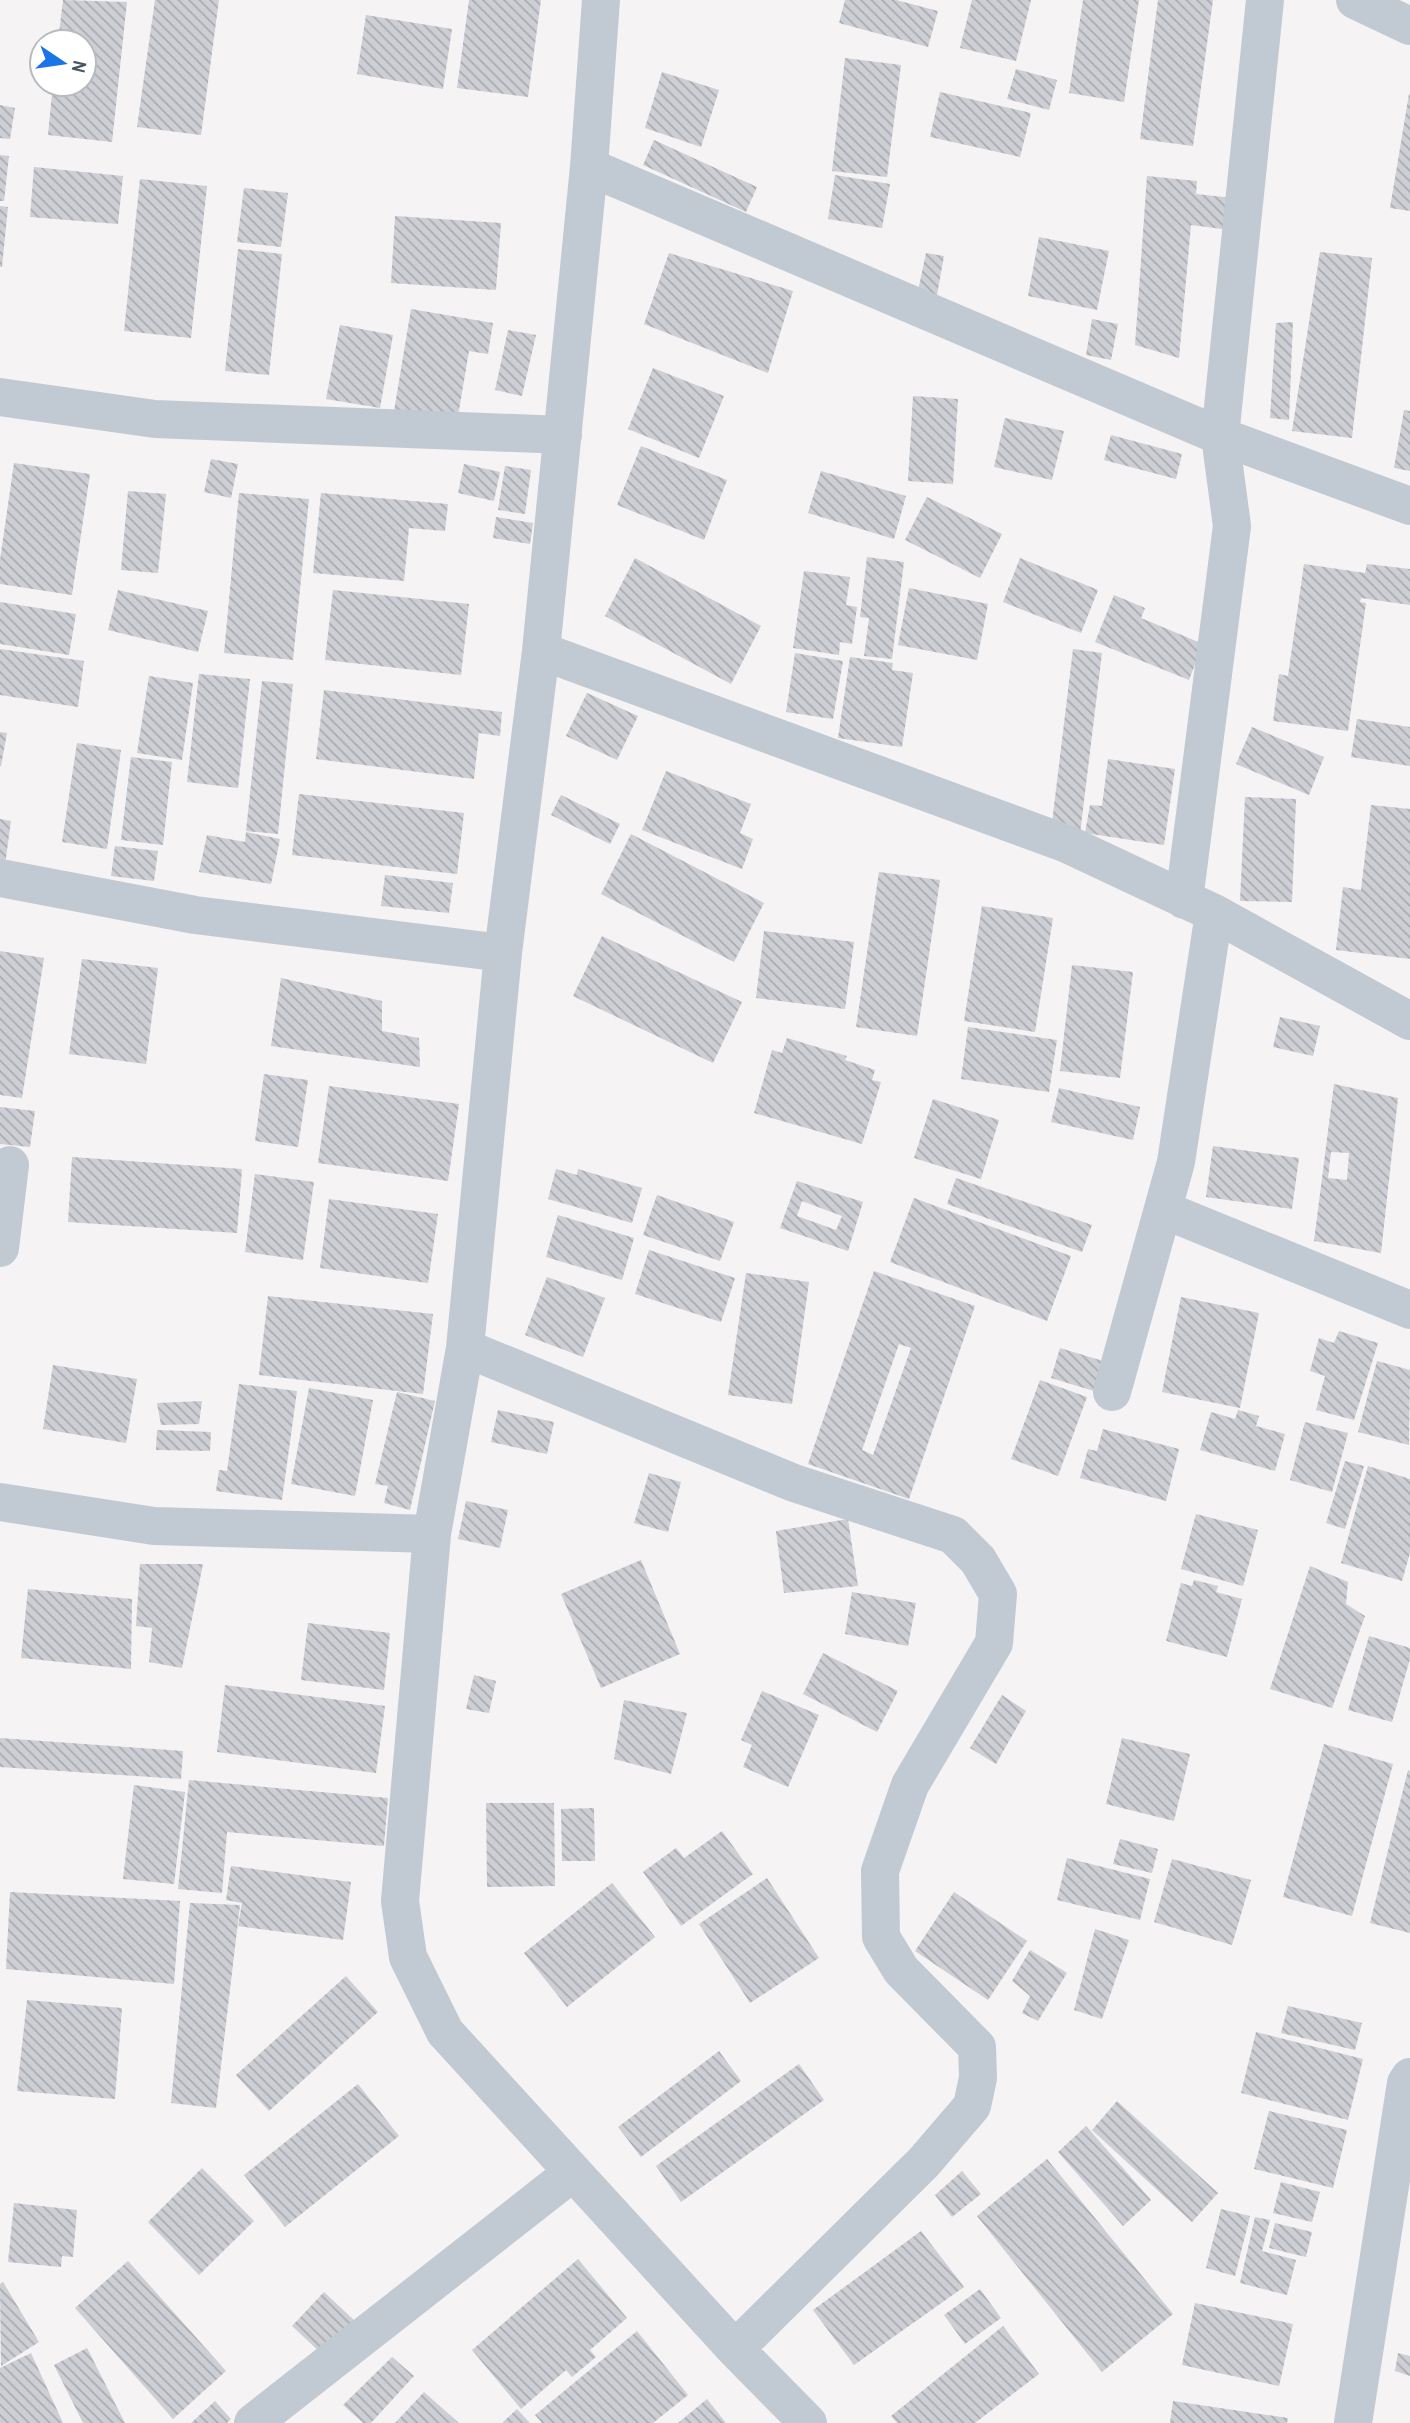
<svg xmlns="http://www.w3.org/2000/svg" width="1410" height="2423" viewBox="0 0 1410 2423" font-family="'Archivo Narrow',sans-serif">
<style>
.building{fill:url(#building-back-hatch);fill-rule:evenodd}
.lines{fill:none;stroke-linecap:round;stroke-linejoin:round}
.minor{stroke:#c1cad2;stroke-width:38}
</style>
<defs>
<pattern id="building-back-hatch" width="6" height="6" patternUnits="userSpaceOnUse" patternTransform="scale(1.75)"><rect width="6" height="6" fill="#cdcfd5"/><path d="M-1 5l2 2M0 0l6 6M5-1l2 2" fill="none" stroke="#a8abb0"/></pattern>
</defs>
<rect width="100%" height="100%" fill="#f5f3f3"/>
<path class="building" d="M63 0 127 2 112 142 48 135 53 84H84V42H58Z
M155 0H219L201 135 137 127Z
M469 0H541L528 97 457 88Z
M845 0H896L938 11 928 47 839 23Z
M972 0H1031L1016 61 960 48Z
M1083 0H1139L1124 102 1069 93Z
M1158 0H1213L1193 146 1140 139Z
M366 15 452 29 443 89 357 74Z
M845 58 901 65 887 177 832 171Z
M1016 69 1057 80 1049 110 1007 99Z
M662 72 719 90 701 147 645 128Z
M940 92 1031 113 1020 157 930 137Z
M1409 94H1410V211L1390 208Z
M0 105 15 108 10 139 0 138Z
M654 140 757 187 746 212 643 165Z
M0 155 9 156 4 201H0Z
M34 167 123 176 118 224 30 217Z
M835 175 890 184 882 228 828 219Z
M1147 176 1197 181 1196 194 1233 198 1230 230 1191 225 1179 358 1135 345Z
M140 179 207 186 191 338 124 331Z
M244 188 288 193 281 247 237 242Z
M0 206 8 207 2 267H0Z
M395 216 501 223 496 290 391 283Z
M1039 237 1109 251 1097 310 1028 296Z
M238 249 282 254 269 375 225 371Z
M1320 252 1372 258 1352 438 1292 431Z
M669 253 793 291 768 373 644 324Z
M926 253 944 256 937 295 918 291Z
M411 309 493 323 488 354 469 351 457 422 394 411Z
M1092 319 1118 324 1111 360 1086 355Z
M1293 322 1289 420 1270 418 1276 323Z
M340 325 393 335 380 408 326 399Z
M508 330 536 335 522 396 495 390Z
M653 368 724 396 699 458 628 429Z
M913 396 958 399 953 484 908 481Z
M1404 410 1410 411V471L1394 468Z
M1005 418 1064 431 1052 480 994 467Z
M1111 435 1182 454 1176 479 1104 460Z
M641 446 727 480 704 540 617 505Z
M211 459 238 464 231 498 204 492Z
M14 463 90 474 72 595 0 584V560Z
M464 464 500 472 494 501 458 493Z
M505 466 531 470 525 514 498 510Z
M821 471 906 496 894 539 808 513Z
M128 491 166 494 158 573 121 570Z
M239 493 309 499 293 660 224 653Z
M321 493 448 504 445 531 409 528 404 581 313 573Z
M927 497 1002 534 980 578 905 540Z
M496 517 533 523 530 544 493 538Z
M867 557 904 562 892 659 864 656 869 618 860 617Z
M635 558 761 626 731 684 605 616Z
M1020 558 1098 590 1081 633 1003 602Z
M1304 564 1365 573 1367 564 1410 569V605L1361 598 1360 602 1366 603 1348 731 1273 721 1279 674 1288 676Z
M804 571 850 577 846 605 857 607 852 644 840 642 839 655 793 648Z
M909 588 988 604 977 660 898 645Z
M118 590 208 611 198 652 108 630Z
M333 590 469 604 461 675 325 660Z
M1114 595 1145 608 1141 618 1203 644 1189 680 1095 642Z
M0 602 76 614 69 655 0 644Z
M0 649 84 661 78 707 0 695Z
M1073 649 1102 653 1080 834 1051 831Z
M795 653 843 661 833 719 786 712Z
M850 657 893 663 892 670 913 673 902 747 838 738Z
M199 674 250 679 238 788 187 782Z
M149 676 193 683 182 760 137 753Z
M262 681 293 684 278 834 246 831Z
M324 690 502 712 500 736 479 733 474 779 316 759Z
M587 693 638 716 617 760 566 736Z
M1357 719 1410 727V766L1351 757Z
M1252 727 1324 757 1309 795 1236 764Z
M0 732 7 733 1 766H0Z
M77 743 121 750 107 849 62 842Z
M131 757 172 762 163 845 121 840Z
M1108 759 1175 769 1164 845 1085 833 1090 805 1102 806Z
M666 771 751 804 740 833 753 839 742 869 642 830Z
M299 794 464 813 457 874 292 855Z
M561 795 620 824 610 844 551 815Z
M1245 797 1296 799 1292 902 1240 901Z
M1371 805 1410 809V959L1336 950 1343 887 1361 890Z
M0 819 11 821 5 865 0 864Z
M246 832 280 839 271 884 199 872 207 835 245 842Z
M631 834 764 903 734 962 601 894Z
M115 846 158 851 154 881 111 876Z
M879 872 940 880 917 1036 856 1027Z
M385 875 453 883 449 913 381 906Z
M982 906 1053 918 1035 1032 964 1021Z
M764 931 854 942 845 1009 756 998Z
M602 936 742 1002 713 1063 573 996Z
M0 951 44 958 22 1098 0 1095Z
M82 959 158 968 146 1064 69 1054Z
M1072 965 1133 972 1120 1078 1060 1071Z
M281 978 382 1001V1031L419 1038 420 1067 271 1046Z
M1280 1017 1320 1026 1313 1056 1273 1047Z
M968 1027 1057 1040 1049 1092 961 1079Z
M787 1038 847 1056 845 1060 875 1070 872 1080 881 1082 862 1144 754 1113 772 1050 782 1053Z
M264 1074 308 1080 298 1147 255 1141Z
M1334 1084 1398 1098 1381 1253 1314 1241ZM1331 1152 1349 1153 1347 1180 1328 1178Z
M329 1086 459 1104 448 1181 318 1163Z
M1059 1088 1140 1107 1133 1140 1051 1122Z
M933 1099 999 1120 981 1179 914 1158Z
M0 1107 35 1111 30 1147 0 1144Z
M1213 1146 1299 1158 1292 1209 1206 1197Z
M72 1157 242 1169 237 1233 68 1222Z
M556 1169 577 1175 578 1169 642 1188 632 1223 548 1199Z
M255 1174 314 1182 303 1260 245 1252Z
M956 1178 1092 1225 1082 1252 947 1204Z
M797 1181 863 1202 848 1251 780 1228ZM802 1201 842 1216 836 1230 797 1216Z
M657 1195 734 1222 720 1261 643 1235Z
M914 1198 1071 1256 1047 1321 890 1262Z
M329 1199 438 1214 428 1283 320 1268Z
M558 1215 634 1238 622 1280 546 1257Z
M649 1250 735 1278 721 1322 635 1294Z
M874 1271 975 1306 909 1499 808 1464ZM899 1344 911 1348 873 1455 862 1450Z
M746 1273 809 1282 792 1404 728 1395Z
M547 1277 605 1298 583 1357 525 1335Z
M268 1296 433 1314 423 1394 259 1375Z
M1181 1297 1259 1313 1240 1408 1162 1392Z
M1339 1331 1378 1343 1354 1420 1316 1410 1325 1376 1310 1371 1319 1338 1334 1343Z
M1060 1348 1103 1361 1094 1391 1051 1378Z
M1377 1361 1410 1370 1409 1445 1358 1432Z
M53 1365 137 1379 126 1443 43 1429Z
M1040 1380 1087 1397 1058 1476 1011 1459Z
M239 1384 297 1391 282 1500 216 1491 219 1470 227 1471Z
M309 1388 373 1400 355 1496 291 1484Z
M397 1392 435 1401 410 1510 384 1503 388 1486 375 1484Z
M202 1401 199 1424 161 1425 157 1403Z
M498 1410 554 1422 547 1454 491 1442Z
M1238 1410 1259 1416 1256 1426 1285 1434 1275 1471 1200 1450 1211 1412 1235 1419Z
M1305 1422 1348 1433 1332 1492 1290 1480Z
M1103 1429 1179 1449 1166 1501 1080 1478 1088 1449 1097 1451Z
M157 1430 211 1432 210 1451 156 1450Z
M1345 1461 1364 1466 1345 1529 1326 1523Z
M1368 1466 1410 1479V1553L1402 1581 1341 1563Z
M649 1473 681 1482 668 1532 634 1523Z
M466 1501 508 1510 500 1548 458 1539Z
M1196 1514 1258 1530 1243 1586 1181 1569Z
M848 1519 858 1586 784 1593 776 1531Z
M641 1560 680 1654 601 1688 561 1594Z
M140 1564H203L182 1668 149 1662 152 1628 136 1626Z
M1310 1566 1348 1582 1346 1604 1365 1616 1332 1708 1270 1689Z
M1194 1580 1218 1586 1216 1592 1242 1599 1227 1657 1166 1641 1181 1583 1192 1586Z
M28 1589 132 1599 131 1669 21 1658Z
M852 1592 916 1603 908 1646 845 1634Z
M308 1623 390 1633 384 1690 301 1680Z
M1369 1636 1410 1648V1659L1392 1722 1348 1710Z
M823 1653 898 1691 877 1732 803 1694Z
M474 1675 496 1681 489 1713 466 1709Z
M225 1685 385 1706 376 1773 217 1752Z
M762 1691 819 1715 788 1787 743 1767 752 1745 741 1740Z
M1002 1695 1026 1711 996 1764 970 1748Z
M624 1700 687 1713 671 1774 614 1759Z
M0 1738 183 1751 181 1779 0 1767Z
M1122 1738 1190 1754 1174 1821 1106 1804Z
M1324 1744 1393 1764 1352 1916 1283 1897Z
M1408 1770 1410 1771V1933L1370 1923Z
M189 1780 388 1798 384 1846 227 1832 222 1893 178 1889Z
M134 1785 185 1792 174 1884 123 1879Z
M486 1803H554L555 1886 487 1887Z
M594 1808 595 1861H562L561 1809Z
M722 1831 753 1874 681 1926 643 1872 676 1848 684 1858Z
M1120 1839 1158 1849 1152 1873 1113 1864Z
M1067 1858 1150 1879 1140 1920 1057 1900Z
M1172 1859 1251 1880 1232 1945 1154 1922Z
M231 1866 351 1882 343 1940 238 1926 242 1903 226 1900Z
M767 1878 819 1958 750 2003 699 1924Z
M612 1883 655 1937 567 2007 524 1953Z
M10 1892 180 1901 174 1984 6 1969Z
M954 1892 1027 1941 988 2000 915 1951Z
M190 1903 240 1905 216 2108 171 2103Z
M1095 1929 1129 1940 1102 2019 1074 2010Z
M1030 1950 1067 1973 1038 2021 1022 2013 1030 1996 1012 1981Z
M346 1976 378 2012 269 2111 236 2075Z
M27 2000 122 2008 115 2099 17 2091Z
M1288 2006 1362 2023 1355 2050 1281 2033Z
M1256 2032 1363 2059 1348 2120 1241 2093Z
M719 2051 741 2081 641 2157 618 2127Z
M799 2064 824 2100 681 2202 656 2166Z
M358 2084 399 2136 285 2227 244 2175Z
M1117 2101 1218 2193 1192 2222 1092 2130Z
M1269 2111 1347 2130 1333 2188 1254 2169Z
M1086 2126 1151 2200 1123 2226 1058 2152Z
M1047 2159 1173 2314 1102 2372 977 2216Z
M202 2168 254 2221 199 2275 148 2222Z
M962 2171 981 2194 952 2217 935 2195Z
M1281 2182 1320 2192 1312 2222 1273 2213Z
M14 2203 77 2210 73 2257 62 2256 61 2267 8 2262Z
M1221 2209 1250 2216 1235 2276 1206 2268Z
M1255 2217 1270 2220 1262 2251 1296 2260 1287 2295 1240 2283Z
M1275 2223 1312 2232 1306 2257 1269 2248Z
M921 2231 964 2287 854 2365 813 2310Z
M578 2259 627 2318 590 2350 596 2357 572 2377 566 2370 521 2409 472 2350Z
M128 2261 226 2371 173 2419 75 2308Z
M3 2282 39 2342 1 2366 0 2284Z
M980 2289 1001 2318 965 2344 944 2315Z
M324 2292 355 2321 323 2355 292 2326Z
M1195 2303 1293 2324 1279 2386 1182 2365Z
M1003 2326 1039 2374 975 2423H897L891 2416Z
M637 2331 688 2395 653 2423H542L535 2415Z
M87 2348 125 2423H83L54 2365Z
M31 2353 63 2423H0V2368Z
M1398 2353 1410 2356V2376L1395 2371Z
M392 2357 414 2376 371 2423H363L343 2405Z
M424 2392 459 2423H395Z
M707 2399 726 2423H678Z
M215 2401 231 2419 227 2423H191Z
M1173 2401 1288 2418 1287 2423H1170Z
M517 2409 530 2423H502Z"/>
<g class="lines">
<path class="minor" d="M601 0 589 167 541 651 503 953 465 1348 432 1534 400 1901 408 1957 445 2032 735 2349 808 2423
M1355 0 1410 26
M589 167 1220 436 1410 506
M0 397 155 419 563 435
M541 651 1067 844 1214 913 1410 1021
M0 878 195 915 503 953
M1184 900 1232 526 1220 436 1265 0
M1164 1210 1410 1310
M0 1248 10 1165
M465 1348 794 1483 953 1535 978 1560 998 1594 994 1643 910 1785 880 1871 881 1937 901 1970 977 2047 978 2078 972 2106 924 2162 735 2349
M1112 1392 1176 1162 1214 913
M0 1502 154 1526 432 1534
M253 2423 572 2173
M1353 2423 1406 2083 1410 2077"/>
</g>
<g transform="translate(63 63) rotate(103)"><circle r="33" fill="#ffffff" stroke="#b7bbc0" stroke-width="2"/>
<path d="M0-5L12 26L0 18L-12 26Z" fill="#1a73e8"/>
<text y="-10" font-size="19" font-weight="bold" text-anchor="middle" fill="#4a5661">N</text>
</g>
</svg>
